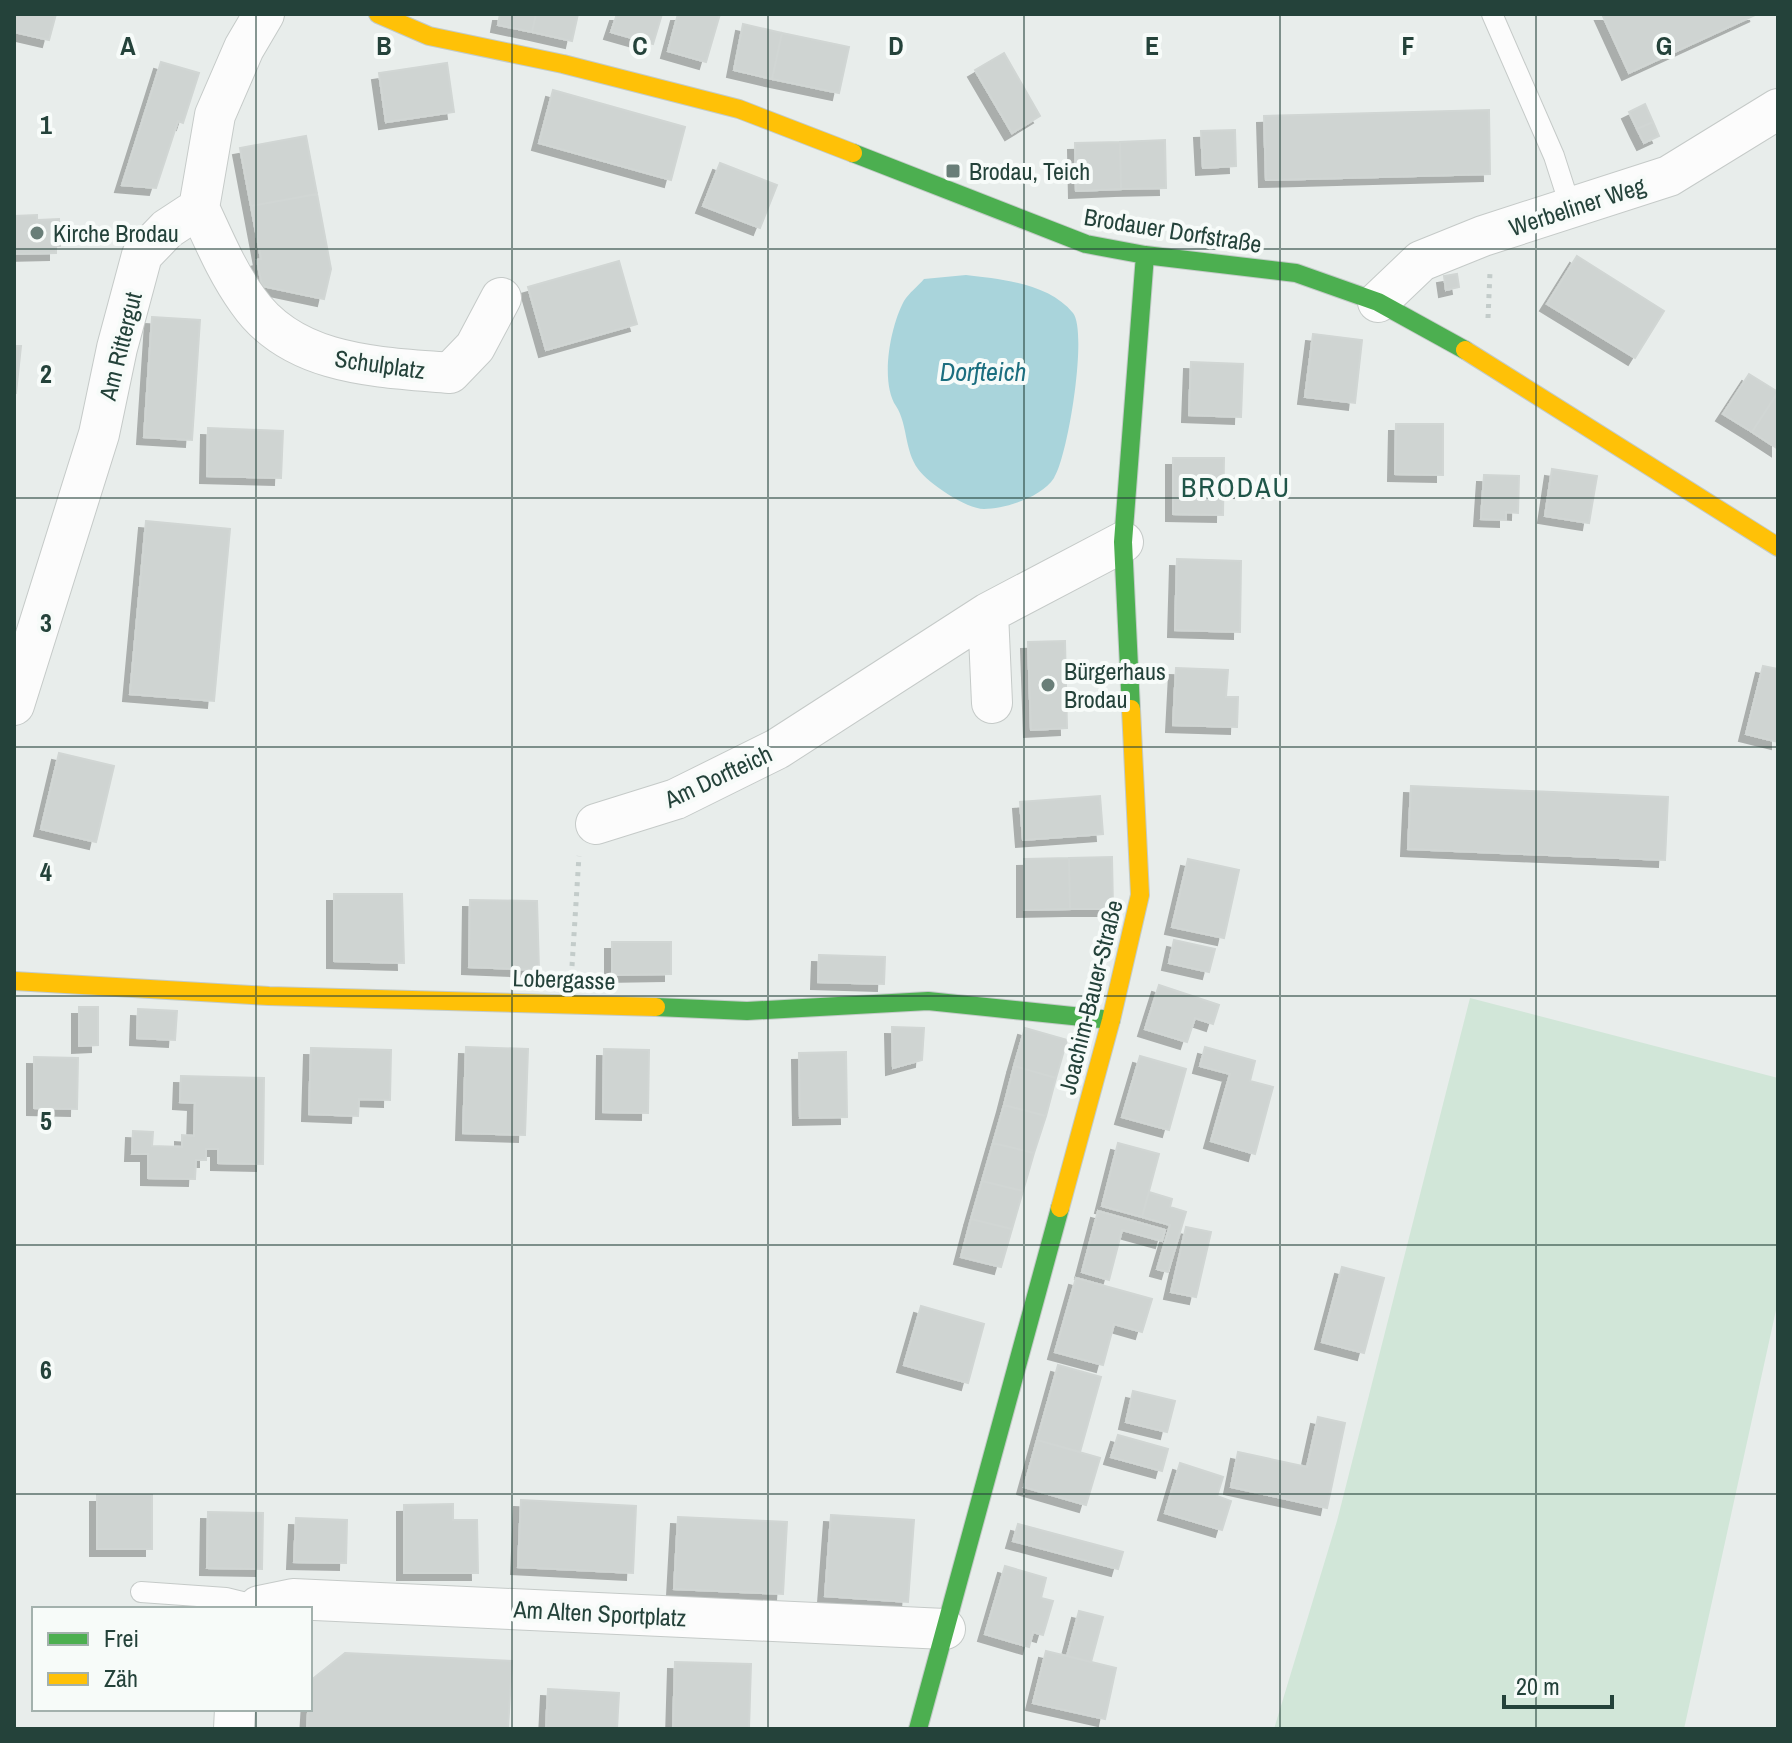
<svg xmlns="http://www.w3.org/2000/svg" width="1792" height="1743" viewBox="0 0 1792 1743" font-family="'Archivo Narrow',sans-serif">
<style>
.green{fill:#d1e6d8}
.water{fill:#a9d4db}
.building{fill:#cfd4d2;stroke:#d1d6d4;stroke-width:2;filter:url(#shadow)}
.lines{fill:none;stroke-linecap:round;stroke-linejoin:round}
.lane-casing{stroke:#c5cac8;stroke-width:22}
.street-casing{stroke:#c5cac8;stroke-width:42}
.fast-casing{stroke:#c3cbc8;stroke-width:20}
.slow-casing{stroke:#c3cbc8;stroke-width:20}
.path{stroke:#c3ccca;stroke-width:5;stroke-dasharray:4 6;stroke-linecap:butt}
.lane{stroke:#fcfcfc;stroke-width:20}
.street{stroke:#fcfcfc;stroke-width:40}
.fast{stroke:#4caf50;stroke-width:18}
.slow{stroke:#ffc107;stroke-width:18}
.grid{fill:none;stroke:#24423a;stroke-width:2;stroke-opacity:0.55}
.poi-dot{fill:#697e78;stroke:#f7fbf9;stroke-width:3}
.labels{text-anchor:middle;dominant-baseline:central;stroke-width:8;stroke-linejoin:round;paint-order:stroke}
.poi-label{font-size:24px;fill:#24423a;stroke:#f7fbf9;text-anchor:start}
.street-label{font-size:24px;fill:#24423a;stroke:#f7fbf9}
.water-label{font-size:26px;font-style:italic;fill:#1c6f80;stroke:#f7fbf9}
.quarter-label{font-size:28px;letter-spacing:2px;fill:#1f5548;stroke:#f7fbf9}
.grid-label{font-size:26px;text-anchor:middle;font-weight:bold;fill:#24423a;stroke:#f7fbf9;stroke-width:8;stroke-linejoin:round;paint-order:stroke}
</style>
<defs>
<filter id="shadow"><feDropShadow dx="-7" dy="7" stdDeviation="0" flood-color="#0004"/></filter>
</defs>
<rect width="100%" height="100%" fill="#e8edeb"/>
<path class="green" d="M1470 998 1778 1078V1301L1684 1729H1274L1337 1521Z"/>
<path class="water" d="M966 275C1000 279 1049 283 1073 313 1088 332 1068 457 1054 478 1042 497 1005 509 984 509 966 509 928 483 918 469 904 449 908 425 896 406 880 382 890 327 904 301 909 293 918 286 924 279Z"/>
<path class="building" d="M14 14H56L49 40 14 32Z
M500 14H536L532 32 498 25Z
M536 14H578L572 41 532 32Z
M617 14H662L653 44 611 32Z
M678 14H720L706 62 668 51Z
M1602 14H1757L1629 73Z
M743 24 782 33 772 79 734 70Z
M782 33 849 47 839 93 772 79Z
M1004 53 1040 116 1012 133 975 70Z
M161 62 199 73 183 123 178 121 156 188 122 185Z
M447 63 454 112 386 122 379 73Z
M553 90 685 127 671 180 539 143Z
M1645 104 1653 122 1637 129 1629 112Z
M1489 110 1490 174 1266 180 1264 116Z
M1653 122 1659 136 1644 143 1637 129Z
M1235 130 1236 166 1203 168 1201 131Z
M306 136 317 194 251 206 240 148Z
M1165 140 1166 188 1121 189 1120 142Z
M1120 142 1121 189 1076 191 1075 143Z
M720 163 777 185 760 228 703 206Z
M317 194 331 269 324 299 262 286 257 260 261 259 251 206Z
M37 215V220L59 219 60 246H56V253L14 254V216Z
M1577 256 1664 311 1635 358 1547 304Z
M619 261 637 324 546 350 528 287Z
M1457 274 1459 287 1446 290 1444 276Z
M152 317 200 320 192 440 144 437Z
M1313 334 1362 340 1355 403 1305 397Z
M14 346H21L16 393H14Z
M1191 362 1243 364 1241 417 1189 415Z
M1749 374 1778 392 1752 432 1723 414Z
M1778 392V449L1752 432Z
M1396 424H1443V475L1395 474Z
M208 428 283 431 281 478 207 476Z
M1173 458H1224L1223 515 1173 514Z
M1552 469 1597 476 1589 523 1545 516Z
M1484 475 1519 476 1518 513 1506 512V520L1481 519Z
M146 521 230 529 214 701 130 694Z
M1177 559 1241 561 1240 632 1175 630Z
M1065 641 1067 728 1031 730 1028 642Z
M1763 666 1778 669V742L1746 734Z
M1176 668 1228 670 1226 697H1238L1237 727 1173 725Z
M59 753 114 766 96 842 41 829Z
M1411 786 1668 797 1665 860 1408 849Z
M1100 796 1103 834 1023 840 1020 802Z
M1112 857 1113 909H1070L1069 858Z
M1069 858 1070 909 1024 910V859Z
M1188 859 1239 870 1224 938 1172 927Z
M334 894H402L404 963 334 961Z
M470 900 537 901 539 970 469 967Z
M1174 940 1215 949 1209 972 1169 963Z
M612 942H671V974L612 975Z
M819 955 885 957 884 984 818 982Z
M1159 985 1219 1005 1213 1024 1195 1018 1187 1042 1145 1029Z
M79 1007H98V1045L79 1046Z
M138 1009 177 1011 175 1040 137 1038Z
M892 1027 924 1028 922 1060 893 1068Z
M1025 1028 1067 1040 1056 1078 1014 1066Z
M466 1047 528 1049 525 1135 463 1133Z
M1205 1047 1255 1061 1250 1081 1273 1087 1255 1154 1211 1141 1230 1074 1200 1066Z
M311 1048 391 1050 390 1100 359 1099 358 1116 309 1114Z
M604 1049 649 1050 648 1113 603 1112Z
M846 1052 847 1117 800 1118 799 1053Z
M1140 1056 1186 1069 1169 1130 1122 1117Z
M34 1057 78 1058 77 1109 34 1108Z
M1014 1066 1056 1078 1046 1116 1004 1105Z
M181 1076 264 1078 263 1164 218 1163V1149H206V1160H196L195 1179 148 1178V1154H132L133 1131 153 1132 152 1146 182 1147V1135L194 1136 195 1103 180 1102Z
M1004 1105 1046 1116 1034 1153 993 1143Z
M993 1143 1034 1153 1023 1191 982 1181Z
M1118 1143 1159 1154 1142 1217 1102 1206Z
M982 1181 1023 1191 1012 1229 971 1219Z
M1149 1192 1172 1199 1170 1207 1186 1212 1168 1272 1157 1269 1170 1225 1142 1217Z
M1098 1211 1165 1230 1162 1241 1122 1230 1109 1280 1082 1272Z
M971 1219 1012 1229 1001 1267 961 1257Z
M1186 1227 1211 1232 1196 1297 1171 1292Z
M1342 1267 1384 1278 1364 1353 1322 1342Z
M1076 1278 1152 1299 1142 1332 1114 1324 1103 1365 1055 1352Z
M921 1306 984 1324 968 1383 904 1365Z
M1058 1365 1101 1377 1080 1452 1037 1440Z
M1133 1391 1175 1401 1167 1432 1126 1422Z
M1318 1417 1345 1423 1327 1508 1231 1487 1238 1452 1307 1467Z
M1118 1435 1168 1449 1162 1471 1111 1457Z
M1037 1440 1100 1458 1086 1505 1024 1487Z
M1180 1463 1223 1477 1217 1496 1231 1501 1222 1530 1165 1513Z
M97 1495H152V1549H97Z
M521 1500 636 1506 633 1573 518 1567Z
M453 1504V1520H477L478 1573H404V1505Z
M208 1512 263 1513 262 1569 207 1568Z
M831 1515 914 1520 908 1602 825 1596Z
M678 1517 787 1522 783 1594 674 1589Z
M296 1518 347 1520 346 1563 294 1562Z
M1018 1524 1123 1552 1118 1569 1013 1541Z
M1005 1566 1046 1578 1041 1598 1053 1601 1043 1635 1033 1632 1029 1647 985 1634Z
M1079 1611 1103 1617 1091 1662 1067 1656Z
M1046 1651 1116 1668 1105 1719 1033 1703Z
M345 1653 512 1661 508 1729H307L310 1681Z
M675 1662 751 1664 749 1729H673Z
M548 1689 619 1693 617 1729H546Z"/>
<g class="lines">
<g class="lane-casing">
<path id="lane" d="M1492 14 1554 156 1571 209
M141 1592 226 1598 259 1606"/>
</g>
<g class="street-casing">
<path id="street" d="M199 208C214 240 227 272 248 301 293 366 379 367 450 373L475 347 501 298
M1378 302 1421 261 1483 236 1669 176 1778 109
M988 613 992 703
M14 705 99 434 117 348 142 255 167 229 199 208 215 115 244 48 264 14
M596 824 676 799 777 749 988 613 1123 542
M257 1609 259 1606 293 1599 945 1629
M234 1729 235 1709"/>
</g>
<g class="fast-casing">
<path id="fast" d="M853 153 1086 244 1145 255 1296 273 1378 302 1465 350
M1131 709 1123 542 1145 255
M656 1007 747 1011 928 1001 1111 1020
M918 1729 1060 1208"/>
</g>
<g class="slow-casing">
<path id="slow" d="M378 14 429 36 563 64 739 109 853 153
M1465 350 1778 547
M14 981 269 996 656 1007
M1060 1208 1111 1020 1140 895 1131 709"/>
</g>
<path class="path" d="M1488 318 1490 272
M572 966 579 856"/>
<use href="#lane" class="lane"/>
<use href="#street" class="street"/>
<use href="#fast" class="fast"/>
<use href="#slow" class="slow"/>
</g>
<path class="grid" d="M256 14V1609M512 14V1729M768 14V1729M1024 14V1729M1280 14V1729M1536 14V1729M14 249H1778M14 498H1778M14 747H1778M14 996H1778M14 1245H1778M14 1494H1778M256 1709V1729"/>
<g class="poi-dot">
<rect x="945" y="163" width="16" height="16" rx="4"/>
<circle cx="37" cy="233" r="8"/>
<circle cx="1048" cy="685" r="8"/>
</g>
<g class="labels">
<g class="poi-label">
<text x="969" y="171">Brodau, Teich</text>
<text x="53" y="233">Kirche Brodau</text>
<text x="1064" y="671">Bürgerhaus<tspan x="1064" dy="28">Brodau</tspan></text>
</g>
<g class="street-label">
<text transform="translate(1577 206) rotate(-18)">Werbeliner Weg</text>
<text transform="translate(1173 230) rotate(9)">Brodauer Dorfstraße</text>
<text transform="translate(120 346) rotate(-76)">Am Rittergut</text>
<text transform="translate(380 364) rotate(8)">Schulplatz</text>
<text transform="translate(718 776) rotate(-25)">Am Dorfteich</text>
<text transform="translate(564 979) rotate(2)">Lobergasse</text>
<text transform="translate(1090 997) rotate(-76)">Joachim-Bauer-Straße</text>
<text transform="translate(600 1613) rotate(3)">Am Alten Sportplatz</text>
</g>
<g class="water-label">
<text x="983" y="371">Dorfteich</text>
</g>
<g class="quarter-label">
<text x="1236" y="487">BRODAU</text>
</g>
</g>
<g class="grid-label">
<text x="128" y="55">A</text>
<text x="384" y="55">B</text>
<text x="640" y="55">C</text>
<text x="896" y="55">D</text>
<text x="1152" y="55">E</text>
<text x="1408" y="55">F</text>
<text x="1664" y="55">G</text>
<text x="46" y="134">1</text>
<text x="46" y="383">2</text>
<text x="46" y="632">3</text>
<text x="46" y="881">4</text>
<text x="46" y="1130">5</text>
<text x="46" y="1379">6</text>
</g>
<rect width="1792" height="1743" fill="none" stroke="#24423a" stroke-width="32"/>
<rect x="32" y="1607" width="280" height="104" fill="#f7fbf9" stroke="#a3b1ad" stroke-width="2"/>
<rect x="48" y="1633" width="40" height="12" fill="#4caf50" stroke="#a3b1ad" stroke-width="2"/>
<text x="104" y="1647" font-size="24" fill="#24423a">Frei</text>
<rect x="48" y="1673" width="40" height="12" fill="#ffc107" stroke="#a3b1ad" stroke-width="2"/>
<text x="104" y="1687" font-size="24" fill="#24423a">Zäh</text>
<path d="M1504 1695v12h108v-12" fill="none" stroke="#24423a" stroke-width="4"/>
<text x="1516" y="1695" font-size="24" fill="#24423a" stroke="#f7fbf9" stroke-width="6" paint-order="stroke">20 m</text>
</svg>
